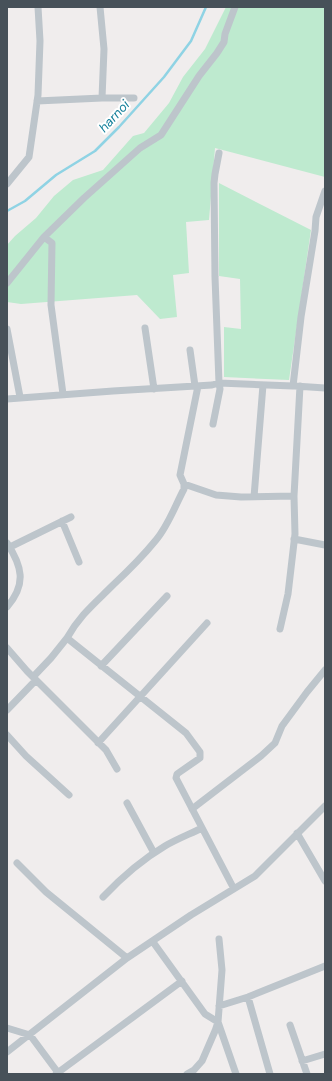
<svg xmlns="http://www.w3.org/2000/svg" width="332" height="1081" viewBox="0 0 332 1081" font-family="'DM Sans',sans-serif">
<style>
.green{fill:#beeacf}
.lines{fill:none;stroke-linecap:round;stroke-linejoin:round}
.stream{stroke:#8fd3e4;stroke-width:2.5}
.minor{stroke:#bdc5cb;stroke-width:7}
.labels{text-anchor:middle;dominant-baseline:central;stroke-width:4;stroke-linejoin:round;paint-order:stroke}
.water-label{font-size:13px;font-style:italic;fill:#17819b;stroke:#fff}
</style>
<rect width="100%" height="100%" fill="#f0eded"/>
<path class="green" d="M226 7H325V177L215 148 209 220 186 222 189 273 173 275 177 317 160 319 137 295 21 304 7 302V245L15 236 36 218 54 196 73 180 103 170 133 136 144 133 169 103 183 77 205 49Z
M219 183 311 230 289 380 224 377V327L241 329 240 279 219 276Z"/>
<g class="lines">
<path class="stream" d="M7 211 25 201 56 175 95 151 119 127 164 77 191 41 206 7"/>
<path class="minor" d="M102 98H134
M37 101 102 98 104 49 100 7
M7 184 29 157 38 95 40 41 38 7
M44 237 52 243 51 305 63 394
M7 283 44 237 84 198 140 148 161 135 199 76 217 53 224 42 225 34 235 7
M145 328 154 389
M7 329 20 397
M190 350 195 386
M295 386 325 388
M7 399 113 391 212 385 219 383 215 277 214 183 215 174 219 153
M213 424 220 389 219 383 293 386 301 317 315 231 316 217 325 191
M184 484 216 495 241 497 294 496
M254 497 263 385
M62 521 79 562
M294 539 325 545
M7 543C22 566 27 584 7 607
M10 547 71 517
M280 629 288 594 295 534 294 496 300 386
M67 638C80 615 94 604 113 585 128 571 143 556 156 540 168 526 175 506 184 489V484L180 475 198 386
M7 648 27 671 106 750 117 769
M101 666 167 596
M33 677 51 658 67 638 186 733 200 752V758L177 774 176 778 234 889
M7 710 36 680
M7 735 26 756 69 795
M98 743 207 623
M127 803 154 853
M192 809 261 756 275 743 282 726 307 692 325 670
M297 833 325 881
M17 863 46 892 127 958
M103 897C121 878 143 859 165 846 177 839 190 834 202 828
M153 942 205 1014 218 1022 236 1074
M248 997 270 1074
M219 1006 248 997 325 966
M290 1025 307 1074
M7 1028 30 1035 59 1074
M7 1052 127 958 191 915 255 876 325 806
M302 1061 325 1054
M56 1074 182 981
M187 1074 194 1070 202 1061 215 1031 218 1022 222 970 219 939"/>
</g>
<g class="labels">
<g class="water-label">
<text transform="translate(114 116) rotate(-47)">harnoi</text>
</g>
</g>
<rect width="332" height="1081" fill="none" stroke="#475159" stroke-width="16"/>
</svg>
